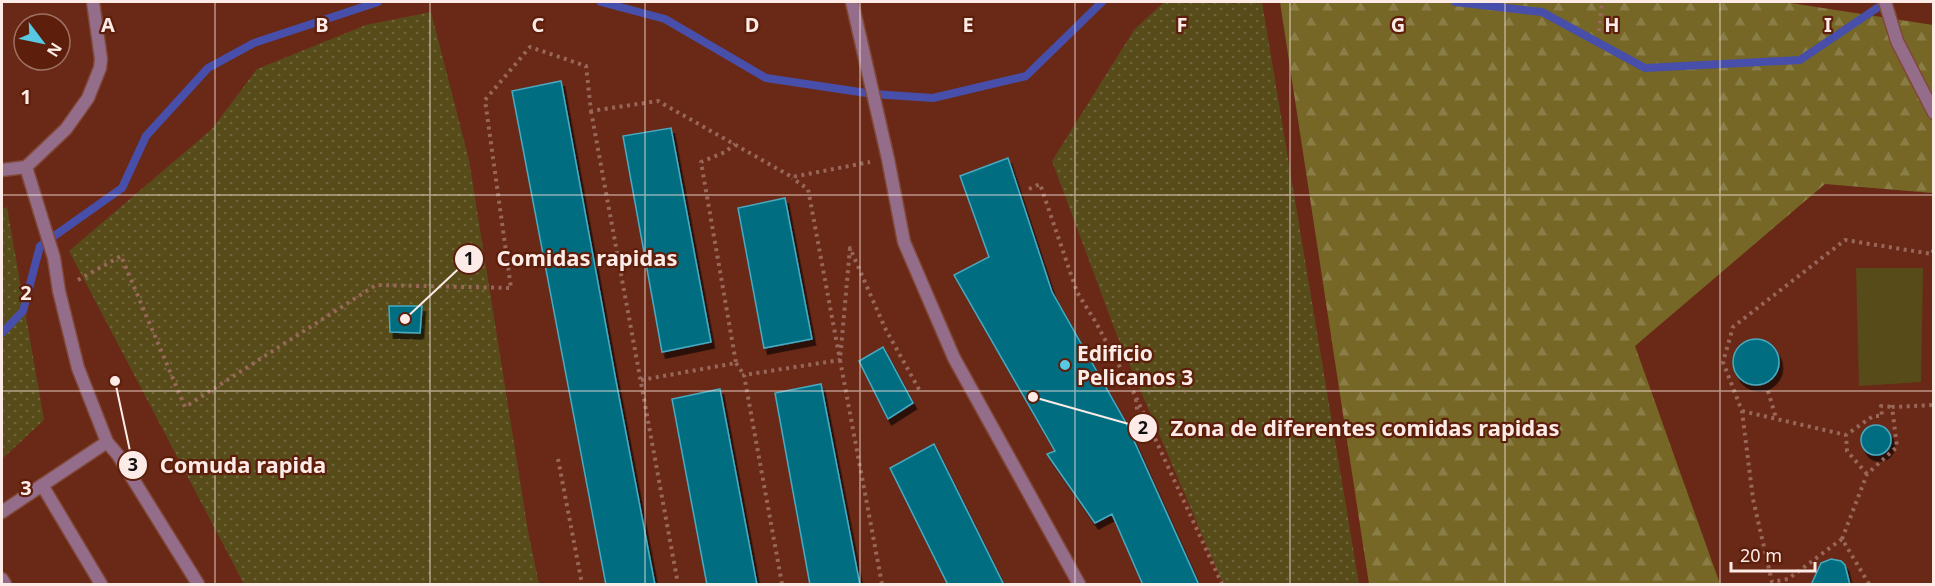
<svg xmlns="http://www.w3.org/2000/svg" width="1935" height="586" viewBox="0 0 1935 586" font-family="'Noto Sans',sans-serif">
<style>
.grass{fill:url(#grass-dots)}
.forest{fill:url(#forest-firs)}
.park{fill:#574b1a}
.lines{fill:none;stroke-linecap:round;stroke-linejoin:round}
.stream{stroke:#484faa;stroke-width:8}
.building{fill:#056d80;stroke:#46aac2;stroke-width:1.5;filter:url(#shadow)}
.service-casing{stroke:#814838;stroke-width:15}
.minor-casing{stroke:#814838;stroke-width:15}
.path{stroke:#986759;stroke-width:4;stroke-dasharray:3 4.5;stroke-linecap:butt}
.service{stroke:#946d8a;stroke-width:12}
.minor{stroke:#946d8a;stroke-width:12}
.grid{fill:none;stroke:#fcebe6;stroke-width:1.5;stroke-opacity:0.55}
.poi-dot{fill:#58c9e3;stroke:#5e1e0c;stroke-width:2}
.labels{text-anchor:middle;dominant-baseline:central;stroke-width:4.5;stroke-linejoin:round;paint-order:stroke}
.poi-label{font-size:21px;font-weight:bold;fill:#fcebe6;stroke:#5e1e0c;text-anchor:start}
.grid-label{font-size:20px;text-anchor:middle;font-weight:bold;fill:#fcebe6;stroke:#5e1e0c;stroke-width:4.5;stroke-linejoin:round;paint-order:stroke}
.leader{fill:none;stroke:#fcebe6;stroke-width:2}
.callout-dot{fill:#fcebe6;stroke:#5e1e0c;stroke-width:2}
.mark-label{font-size:18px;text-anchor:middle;font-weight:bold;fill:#111}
.callout-label{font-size:22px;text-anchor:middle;font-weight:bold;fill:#fcebe6;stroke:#5e1e0c;stroke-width:4.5;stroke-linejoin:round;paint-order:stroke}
</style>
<defs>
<pattern id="grass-dots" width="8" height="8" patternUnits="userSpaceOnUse" patternTransform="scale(1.5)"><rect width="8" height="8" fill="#574b1a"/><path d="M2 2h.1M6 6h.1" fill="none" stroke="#70653b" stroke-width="1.8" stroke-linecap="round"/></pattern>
<pattern id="forest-firs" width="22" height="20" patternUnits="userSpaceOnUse" patternTransform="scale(1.5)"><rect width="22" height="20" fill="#766726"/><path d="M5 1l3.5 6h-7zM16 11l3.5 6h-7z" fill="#8a7d46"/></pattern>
<filter id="shadow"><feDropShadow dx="3.5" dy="6" stdDeviation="0" flood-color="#0009"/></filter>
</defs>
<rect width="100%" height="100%" fill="#6a2917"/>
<path class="grass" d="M1164 2H1262L1359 584H1223L1116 333 1052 161 1134 30Z
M431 12 469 160 528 531 539 584H244L69 251 212 129 257 69 366 25Z
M7 207 44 420 2 459V209Z"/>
<path class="forest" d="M1280 2H1784L1933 25V193L1825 184 1635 346 1720 584H1369Z"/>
<path class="park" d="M1856 268H1923L1921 382 1859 386Z"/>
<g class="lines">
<path class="stream" d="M601 2 665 19 766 78 873 94 933 98 1026 76 1102 2
M1455 2 1542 12 1645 68 1800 60 1886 2
M2 333 23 311 40 246 122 188 146 136 208 68 254 43 378 2"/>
</g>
<path class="building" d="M561 81 616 381 655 585H606L512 91Z
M671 128 711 342 662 352 623 136Z
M1008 158 1052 292 1126 423 1199 585H1143L1112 514 1095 523 1047 454 1055 451 954 275 989 257 960 176Z
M785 198 812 339 764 348 738 208Z
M389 306H422L420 333 390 332Z
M1733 362a23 23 0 1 1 46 0a23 23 0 1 1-46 0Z
M883 347 913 403 888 419 859 361Z
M821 384 860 585H810L775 393Z
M720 389 757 585H707L672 399Z
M1861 440a15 15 0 1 1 30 0a15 15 0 1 1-30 0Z
M934 444 1004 585H948L890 468Z
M1831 559 1841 561 1845 565 1850 585H1811L1821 563Z"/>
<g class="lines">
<g class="service-casing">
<path id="service" d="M1885 2 1897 41 1934 113
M26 167 54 258 59 291 78 368 107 442 118 455 198 584
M42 485 101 584
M2 512 107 442
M2 579 5 584"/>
</g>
<g class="minor-casing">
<path id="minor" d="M852 2 888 159 904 242 954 358 1079 584
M2 170 26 167 66 129 88 98 100 68 101 59 93 2"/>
</g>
<path class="path" d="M1599 31 1602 2
M591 111 678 584
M1029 189 1040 184 1077 292 1095 321 1135 395 1222 584
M78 280 121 256 185 407 376 285 511 288 485 100 530 47 586 66 591 111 658 101 792 177 870 162
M736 363 744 375
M641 380 736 363 701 162 725 152 735 144
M1768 391 1776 418
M1136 399 1140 439
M1742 411 1846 435
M558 459 582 584
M1867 474 1847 451 1846 435 1873 416H1882L1881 406 1892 407
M1842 539 1788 579 1772 582 1753 499 1742 411 1723 362 1733 327 1845 240 1932 254 1934 248
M782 584 744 375 840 360 808 189 792 178
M882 584 840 360 850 248 885 328 921 393
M1869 584 1842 539 1867 474 1897 447 1892 407 1934 405"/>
<use href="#service" class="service"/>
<use href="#minor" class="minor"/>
</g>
<path class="grid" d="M215 2V584M430 2V584M645 2V584M860 2V584M1075 2V584M1290 2V584M1505 2V584M1720 2V584M2 195H1934M2 391H1934"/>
<circle class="poi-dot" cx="1065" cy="365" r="6"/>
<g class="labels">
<g class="poi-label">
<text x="1077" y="353">Edificio<tspan x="1077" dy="24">Pelicanos 3</tspan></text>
</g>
</g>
<g class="grid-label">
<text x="108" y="32">A</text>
<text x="322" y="32">B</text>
<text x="538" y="32">C</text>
<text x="752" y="32">D</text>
<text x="968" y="32">E</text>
<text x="1182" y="32">F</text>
<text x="1398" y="32">G</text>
<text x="1612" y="32">H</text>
<text x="1828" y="32">I</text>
<text x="26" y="104">1</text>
<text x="26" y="300">2</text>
<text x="26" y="495">3</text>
</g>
<path class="leader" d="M405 319L469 259M1033 397L1143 428M115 381L133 465"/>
<g class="callout-dot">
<circle cx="405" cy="319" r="6"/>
<circle cx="1033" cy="397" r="6"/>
<circle cx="115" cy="381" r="6"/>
<circle cx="469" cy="259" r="15"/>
<circle cx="1143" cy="428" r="15"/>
<circle cx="133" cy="465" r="15"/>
</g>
<g class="mark-label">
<text x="469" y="265">1</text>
<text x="1143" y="434">2</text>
<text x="133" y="471">3</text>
</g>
<g class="callout-label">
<text x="587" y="266">Comidas rapidas</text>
<text x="1365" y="436">Zona de diferentes comidas rapidas</text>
<text x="243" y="473">Comuda rapida</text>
</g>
<rect width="1935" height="586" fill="none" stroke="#fcebe6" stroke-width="6"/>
<g transform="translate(42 42) rotate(122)"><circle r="28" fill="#5e1e0c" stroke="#9d7063" stroke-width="1.5"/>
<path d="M0-4.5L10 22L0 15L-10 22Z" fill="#58c9e3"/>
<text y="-9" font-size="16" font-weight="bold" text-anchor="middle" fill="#fcebe6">N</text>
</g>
<path d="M1731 562v9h84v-9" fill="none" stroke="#fcebe6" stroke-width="3"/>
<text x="1740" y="562" font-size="18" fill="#fcebe6" stroke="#5e1e0c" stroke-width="4.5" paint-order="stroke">20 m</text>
</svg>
